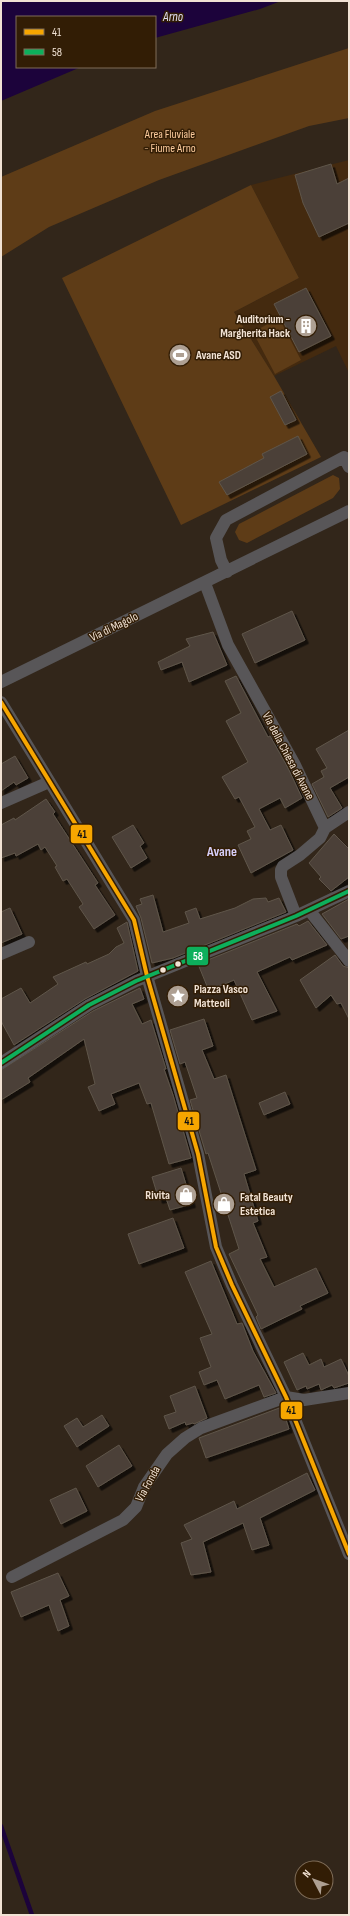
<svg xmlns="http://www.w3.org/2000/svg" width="350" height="1916" viewBox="0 0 350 1916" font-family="'Sofia Sans Condensed',sans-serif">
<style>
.built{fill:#442a0f}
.green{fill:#5e3c17}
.water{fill:#1c033b}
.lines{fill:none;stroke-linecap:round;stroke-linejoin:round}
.stream{stroke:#1c033b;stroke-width:4.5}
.building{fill:#4b4137;stroke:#5f554a;filter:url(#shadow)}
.minor{stroke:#585658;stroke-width:12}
.bus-1-casing{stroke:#321d05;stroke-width:7}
.bus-2-casing{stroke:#321d05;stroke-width:7}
.bus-1{stroke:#f7a600;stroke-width:4}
.bus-2{stroke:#0daf5c;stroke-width:4}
.bus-dot{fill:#f1e2d4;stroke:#321d05;stroke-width:1.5}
.labels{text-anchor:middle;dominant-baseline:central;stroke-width:3;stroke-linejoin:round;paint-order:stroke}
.park-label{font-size:12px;fill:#fccb9d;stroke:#321d05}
.poi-label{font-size:12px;font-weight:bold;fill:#f1e2d4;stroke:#321d05;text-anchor:start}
.street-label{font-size:12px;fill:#f1e2d4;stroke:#321d05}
.water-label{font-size:13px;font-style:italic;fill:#e0ddf1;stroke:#321d05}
.quarter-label{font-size:14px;font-weight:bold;fill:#d6cef9;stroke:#321d05}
.line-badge{stroke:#321d05;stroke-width:1.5}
.badge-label{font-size:11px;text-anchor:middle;font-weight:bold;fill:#fff}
.pale-badge-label{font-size:11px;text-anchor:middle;font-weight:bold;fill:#111}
</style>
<defs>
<filter id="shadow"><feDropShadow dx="3.5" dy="3.5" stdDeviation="0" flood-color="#0009"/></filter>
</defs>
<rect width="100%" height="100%" fill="#32261a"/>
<path class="built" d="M349 160V373L336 346 274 376 234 312 299 278 251 185Z"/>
<path class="green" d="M349 48V118L309 126 159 180 49 227 1 257V177L155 111Z
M251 185 299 278 234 312 274 376 321 457 181 525 62 278Z
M279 318 301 360 275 374 253 332Z
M333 475 339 478 340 489 333 498 247 543 239 540 235 532 239 524Z"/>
<path class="water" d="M1 1H281L260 9 155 38V17H17V67H81L1 101Z"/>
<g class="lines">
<path class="stream" d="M1 1826 32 1915"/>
</g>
<path class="building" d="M331 164 337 184 349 178V223L319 237 303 203 295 175Z
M306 288 331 336 299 352 274 304Z
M281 391 296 420 285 425 270 397Z
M298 436 307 454 227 495 219 482 264 458 262 454Z
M292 611 305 640 255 663 242 634Z
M213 632 227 665 189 682 182 662 161 670 158 662 190 646 186 639Z
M236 676 268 737 270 736 288 768 302 798 285 808 280 798 259 809 270 830 281 825 293 850 251 873 238 845 251 839 247 831 255 827 239 797 235 799 222 777 248 762 226 721 241 713 225 681Z
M349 730V777L330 788 342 808 328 817 312 784 324 777 321 771 327 768 316 749Z
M15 756 28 778 16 785 14 782 1 791V764Z
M46 799 55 812 53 814 98 883 95 885 115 915 94 929 79 907 83 904 67 879 63 881 55 867 57 866 45 847 41 850 38 844 16 856 15 853 1 858V825L14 818 15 820Z
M133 825 144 843 140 846 147 858 131 868 112 837Z
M334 834 349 849V877L331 891 319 879 321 877 309 863Z
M153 895 163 932 189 923 185 912 196 908 200 919 235 908 253 899 266 898 268 902 279 898 286 912 173 958 152 963 141 918 136 906 142 904 140 899Z
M349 899V936L341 939 322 914Z
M10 908 22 934 1 943V912Z
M308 921 327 945 292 960 290 957 257 972 277 1011 252 1020 234 980 209 991 198 964 297 924 299 926Z
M127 922 138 971 85 999 14 1045 1 1021V999L21 988 30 1003 58 984 53 977 86 962 87 964 109 954 116 947 124 943 117 928Z
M335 955 343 966 349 968V1019L341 1003 337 1004 331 995 316 1008 300 980Z
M140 988 144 999 132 1004 142 1024 151 1020 166 1069H164L173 1095 191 1158 169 1164 151 1103 147 1104 139 1083 111 1094 115 1104 99 1111 88 1087 95 1084 84 1039 28 1078 30 1082 1 1100V1070L93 1011Z
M204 1019 213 1046 202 1050 214 1079 226 1075 256 1170 244 1174 258 1221 253 1223 267 1257 260 1259 274 1287 316 1268 328 1293 300 1306 302 1309 261 1329 256 1317 258 1315 229 1254 239 1249 208 1153 206 1154 190 1100 197 1098 185 1062 180 1064 170 1030Z
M285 1092 290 1104 264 1115 259 1103Z
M181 1168 192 1204 170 1210 166 1198 159 1200 152 1177Z
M173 1218 184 1248 139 1264 128 1234Z
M211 1261 237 1324 242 1323 253 1351 276 1393 264 1397 259 1385 225 1399 217 1380 204 1385 199 1372 211 1367 200 1338 212 1334 185 1272Z
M303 1353 309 1365 321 1359 324 1367 341 1359 349 1376V1383L334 1388 332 1385 321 1390 319 1384 307 1389 306 1386 297 1390 284 1362Z
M195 1386 207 1418 194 1424 193 1423 186 1425 185 1422 169 1429 164 1416 176 1412 170 1396Z
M282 1407 289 1429 206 1458 199 1438Z
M102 1415 109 1426 77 1447 64 1426 77 1418 83 1427Z
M119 1445 132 1466 98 1487 86 1466Z
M307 1473 315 1490 260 1518 269 1545 252 1550 243 1523 203 1542 211 1572 191 1575 181 1543 192 1539 184 1525 234 1501 237 1509Z
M76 1488 87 1511 61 1524 50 1500Z
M58 1573 69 1596 60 1600 69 1626 58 1631 49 1605 21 1617 11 1592Z"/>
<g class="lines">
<path class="minor" d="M227 572 221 560 216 538 226 520 344 457 349 467
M205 583 228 645 295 765 325 828 320 838 300 855 283 866 281 870V877L296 916
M1 682 349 511
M1 702 134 920 147 976 198 1154 216 1247 232 1285 286 1397 349 1554
M1 803 49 782
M325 828 349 812
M309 910 349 961
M1 954 29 942
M1 1063 89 1005 136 981 296 916 349 891
M12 1577 123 1520 136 1507 144 1487 167 1454 185 1438 201 1428 286 1397 304 1400 349 1393"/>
<g class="bus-1-casing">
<path id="bus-1" d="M1 702 134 920 147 976 198 1154 216 1247 232 1285 286 1397 349 1554"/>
</g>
<g class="bus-2-casing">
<path id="bus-2" d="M1 1063 89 1005 136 981 296 916 349 891"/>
</g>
<use href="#bus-1" class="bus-1"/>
<use href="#bus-2" class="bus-2"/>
</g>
<defs>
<g id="building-disc" transform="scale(1.15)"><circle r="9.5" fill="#aea093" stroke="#321d05"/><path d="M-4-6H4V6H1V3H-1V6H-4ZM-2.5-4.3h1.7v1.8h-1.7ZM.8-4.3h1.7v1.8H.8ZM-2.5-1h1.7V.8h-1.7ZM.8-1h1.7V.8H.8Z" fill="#fff"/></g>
<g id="stadium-disc" transform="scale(1.15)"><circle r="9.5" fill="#aea093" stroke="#321d05"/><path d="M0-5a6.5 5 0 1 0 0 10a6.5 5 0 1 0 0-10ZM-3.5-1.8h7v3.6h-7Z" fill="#fff"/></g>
<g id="sight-disc" transform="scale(1.15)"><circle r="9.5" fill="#aea093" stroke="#321d05"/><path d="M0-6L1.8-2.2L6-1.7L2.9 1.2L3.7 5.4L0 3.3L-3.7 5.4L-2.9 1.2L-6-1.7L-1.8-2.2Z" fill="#fff"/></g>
<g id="shop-disc" transform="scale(1.15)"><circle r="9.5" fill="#aea093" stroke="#321d05"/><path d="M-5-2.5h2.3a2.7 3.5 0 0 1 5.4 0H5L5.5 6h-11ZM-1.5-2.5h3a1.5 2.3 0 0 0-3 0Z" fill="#fff"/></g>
</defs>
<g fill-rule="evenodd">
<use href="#building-disc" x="306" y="326"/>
<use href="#stadium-disc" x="180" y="355"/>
<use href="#sight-disc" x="178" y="996"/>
<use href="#shop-disc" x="186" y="1195"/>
<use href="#shop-disc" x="224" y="1204"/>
</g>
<g class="bus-dot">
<circle cx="178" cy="964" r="3.5"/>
<circle cx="163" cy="970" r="3.5"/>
</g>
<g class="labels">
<g class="park-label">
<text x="170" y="134">Area Fluviale<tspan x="170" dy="14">- Fiume Arno</tspan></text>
</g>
<g class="poi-label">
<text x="290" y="319" text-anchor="end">Auditorium -<tspan x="290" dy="14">Margherita Hack</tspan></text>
<text x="196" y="355">Avane ASD</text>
<text x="194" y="989">Piazza Vasco<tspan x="194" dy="14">Matteoli</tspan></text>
<text x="170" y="1195" text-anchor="end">Rivita</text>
<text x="240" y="1197">Fatal Beauty<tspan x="240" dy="14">Estetica</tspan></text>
</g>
<g class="street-label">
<text transform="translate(114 627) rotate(-26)">Via di Magolo</text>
<text transform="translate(288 756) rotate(62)">Via della Chiesa di Avane</text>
<text transform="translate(148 1484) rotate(-61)">Via Fonda</text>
</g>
<g class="water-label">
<text x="173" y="17">Arno</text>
</g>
<g class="quarter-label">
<text x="222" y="851">Avane</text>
</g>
</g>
<g class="line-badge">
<rect x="70" y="824" width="23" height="20" rx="4" fill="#f7a600"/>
<rect x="186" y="946" width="23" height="20" rx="4" fill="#0daf5c"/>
<rect x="177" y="1111" width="23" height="20" rx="4" fill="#f7a600"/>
<rect x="280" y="1401" width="23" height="19" rx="4" fill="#f7a600"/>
</g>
<g class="badge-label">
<text x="198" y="960">58</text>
</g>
<g class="pale-badge-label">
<text x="82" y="838">41</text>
<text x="189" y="1125">41</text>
<text x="291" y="1414">41</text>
</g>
<rect width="350" height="1916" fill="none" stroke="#f1e2d4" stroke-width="4"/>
<rect x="16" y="16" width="140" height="52" fill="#321d05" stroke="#7e6c58"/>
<rect x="24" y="29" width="20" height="6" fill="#f7a600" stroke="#7e6c58"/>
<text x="52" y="36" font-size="12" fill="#f1e2d4">41</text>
<rect x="24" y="49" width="20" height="6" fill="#0daf5c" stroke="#7e6c58"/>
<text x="52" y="56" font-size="12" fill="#f1e2d4">58</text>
<g transform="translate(314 1880) rotate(311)"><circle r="19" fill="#321d05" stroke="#7e6c58"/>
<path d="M0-3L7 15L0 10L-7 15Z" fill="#aea093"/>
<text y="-6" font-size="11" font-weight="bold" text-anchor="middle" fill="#f1e2d4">N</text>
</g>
</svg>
